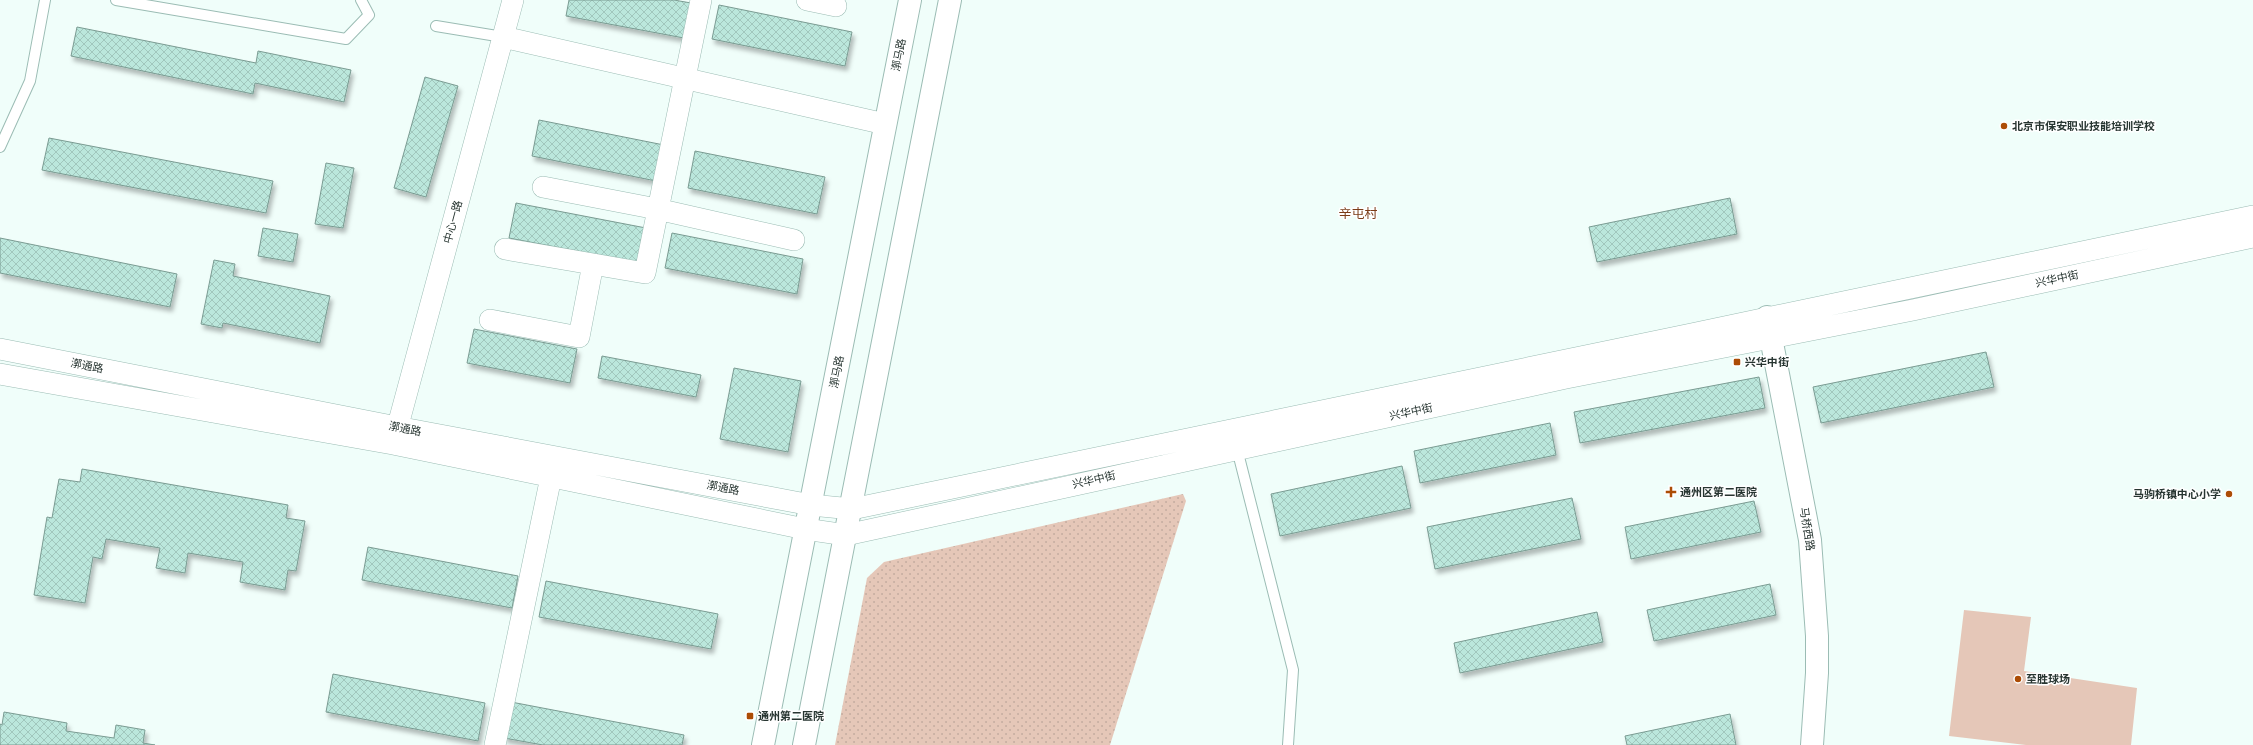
<svg xmlns="http://www.w3.org/2000/svg" width="2253" height="745" viewBox="0 0 2253 745" font-family="Raleway,'Noto Sans SC',sans-serif">
<style>
.park{fill:url(#park-dots)}
.garden{fill:#e5c7b8}
.building{fill:url(#building-cross-hatch);stroke:#7a9b92;filter:url(#shadow)}
.lines{fill:none;stroke-linecap:round;stroke-linejoin:round}
.service-casing{stroke:#9bbcb4;stroke-width:12}
.minor-casing{stroke:#9bbcb4;stroke-width:22}
.tertiary-casing{stroke:#9bbcb4;stroke-width:24}
.secondary-casing{stroke:#9bbcb4;stroke-width:24}
.service{stroke:#fff;stroke-width:10}
.minor{stroke:#fff;stroke-width:21}
.tertiary{stroke:#fff;stroke-width:22}
.secondary{stroke:#fff;stroke-width:22}
.poi-dot{fill:#ac4c05;stroke:#fff;stroke-width:1.5}
.labels{text-anchor:middle;dominant-baseline:central;stroke-width:3;stroke-linejoin:round;paint-order:stroke}
.street-label{font-size:11px;fill:#273531;stroke:#fff}
.poi-label{font-size:11px;font-weight:bold;fill:#273531;stroke:#fff;text-anchor:start}
.quarter-label{font-size:13px;fill:#7b3c18;stroke:#fff}
</style>
<defs>
<pattern id="park-dots" width="8" height="8" patternUnits="userSpaceOnUse"><rect width="8" height="8" fill="#e5c7b8"/><path d="M2 2h.1M6 6h.1" fill="none" stroke="#c4ac9f" stroke-width="1.8" stroke-linecap="round"/></pattern>
<pattern id="building-cross-hatch" width="8" height="8" patternUnits="userSpaceOnUse"><rect width="8" height="8" fill="#bbe7dc"/><path d="M0 0l8 8M0 8l8-8" fill="none" stroke="#a1c7bd"/></pattern>
<filter id="shadow"><feDropShadow dx="2.5" dy="4.5" stdDeviation="2" flood-color="#0004"/></filter>
</defs>
<rect width="100%" height="100%" fill="#f0fefa"/>
<path class="park" d="M1183 494 1186 501 1110 745H835L867 578 884 562Z"/>
<path class="garden" d="M1964 610 2031 617 2024 671 2137 688 2131 745H2026L1949 736Z"/>
<path class="building" d="M569 0H674L691 3 684 38 566 16Z
M719 5 852 32 845 66 712 39Z
M77 27 256 63 258 51 351 70 344 102 255 83 253 94 71 56Z
M425 77 458 86 426 197 394 188Z
M539 120 664 145 656 181 532 156Z
M49 138 273 181 266 213 42 170Z
M695 151 825 177 817 214 688 188Z
M326 163 354 168 343 228 315 224Z
M1730 198 1737 234 1597 262 1589 227Z
M516 203 646 228 639 263 509 238Z
M263 228 298 234 293 262 258 256Z
M672 233 803 259 797 294 665 268Z
M0 238 177 274 170 307 0 273Z
M214 260 235 264 233 276 330 296 320 343 223 323 222 328 201 324Z
M474 329 577 349 570 383 467 363Z
M1986 352 1994 387 1821 423 1813 387Z
M602 356 701 375 696 397 598 378Z
M734 368 801 381 788 452 720 439Z
M1759 377 1765 408 1580 443 1574 412Z
M1550 423 1556 455 1420 483 1414 451Z
M1402 466 1411 508 1280 536 1271 494Z
M82 469 288 505 286 518 305 521 296 571 288 570 285 590 240 582 243 562 188 553 185 573 156 568 160 548 106 539 102 559 93 557 85 603 34 595 47 517 52 518 59 479 80 482Z
M1572 498 1581 539 1435 569 1427 527Z
M1754 501 1761 532 1631 559 1625 527Z
M368 547 518 576 512 608 362 580Z
M546 581 718 614 711 649 539 617Z
M1770 584 1776 615 1654 641 1647 610Z
M1597 612 1603 642 1460 673 1454 643Z
M333 674 485 703 478 741 326 712Z
M511 702 684 735 682 745H543L504 738Z
M4 712 67 723 66 731 114 738 116 725 145 730 143 743 155 745H0V724L2 725Z
M1730 714 1736 745H1627L1625 736Z"/>
<g class="lines">
<g class="service-casing">
<path id="service" d="M116 0 346 39 369 15 361 0
M436 26 503 37
M0 147 30 81 45 0
M1237 449 1293 670 1288 745"/>
</g>
<g class="minor-casing">
<path id="minor" d="M807 0 836 6
M503 37 885 124
M543 187 657 209 794 240
M505 249 645 273 701 0
M490 320 579 337 593 264
M0 349 397 427 811 505 852 509C1319 414 1786 313 2253 216
M0 374 393 444 805 529 846 535 1566 378 1913 310 2253 237
M394 440 513 0
M495 745 551 477"/>
</g>
<g class="tertiary-casing">
<path id="tertiary" d="M1767 317 1810 540 1817 636V673L1812 745"/>
</g>
<g class="secondary-casing">
<path id="secondary" d="M763 745 910 0
M804 745 950 0"/>
</g>
<use href="#service" class="service"/>
<use href="#minor" class="minor"/>
<use href="#tertiary" class="tertiary"/>
<use href="#secondary" class="secondary"/>
</g>
<g class="poi-dot">
<circle cx="2004" cy="126" r="4"/>
<rect x="1733" y="358" width="8" height="8" rx="2"/>
<path d="M1669 486h4v4h4v4h-4v4h-4v-4h-4v-4h4z"/>
<circle cx="2229" cy="494" r="4"/>
<circle cx="2018" cy="679" r="4"/>
<rect x="746" y="712" width="8" height="8" rx="2"/>
</g>
<g class="labels">
<g class="street-label">
<text transform="translate(899 55) rotate(-79)">漷马路</text>
<text transform="translate(453 222) rotate(-75)">中心一路</text>
<text transform="translate(2057 279) rotate(-12)">兴华中街</text>
<text transform="translate(87 366) rotate(11)">漷通路</text>
<text transform="translate(837 372) rotate(-79)">漷马路</text>
<text transform="translate(1411 412) rotate(-12)">兴华中街</text>
<text transform="translate(405 429) rotate(11)">漷通路</text>
<text transform="translate(1094 480) rotate(-13)">兴华中街</text>
<text transform="translate(723 488) rotate(11)">漷通路</text>
<text transform="translate(1807 529) rotate(81)">马桥西路</text>
</g>
<g class="poi-label">
<text x="2012" y="126">北京市保安职业技能培训学校</text>
<text x="1745" y="362">兴华中街</text>
<text x="1680" y="492">通州区第二医院</text>
<text x="2221" y="494" text-anchor="end">马驹桥镇中心小学</text>
<text x="2026" y="679">至胜球场</text>
<text x="758" y="716">通州第二医院</text>
</g>
<g class="quarter-label">
<text x="1358" y="213">辛屯村</text>
</g>
</g>
</svg>
